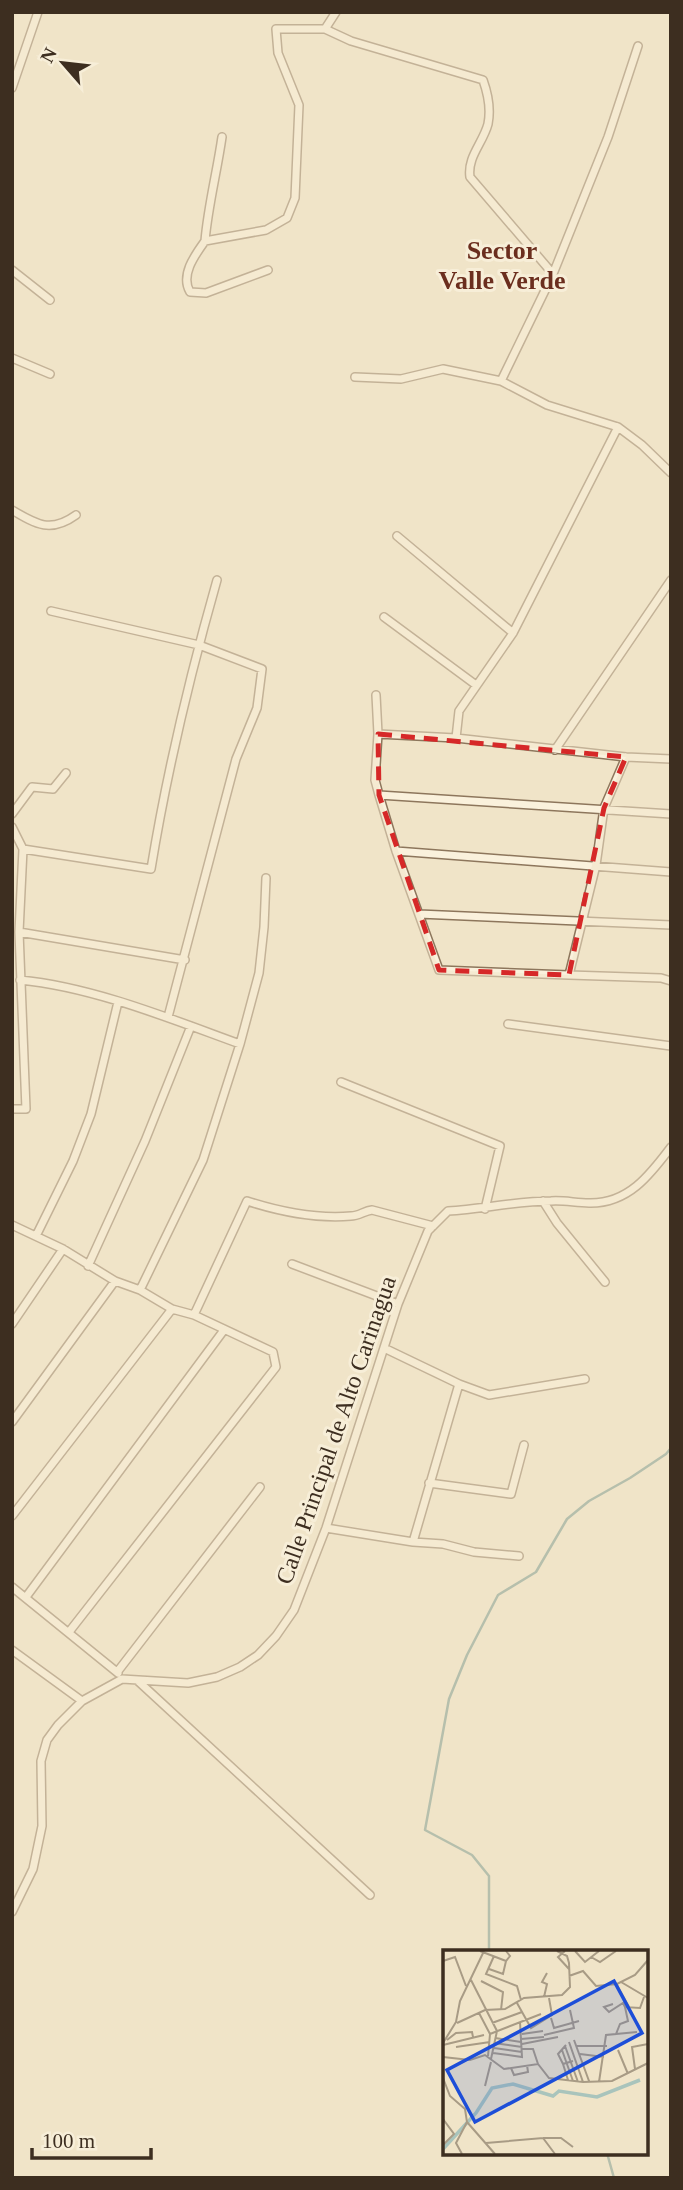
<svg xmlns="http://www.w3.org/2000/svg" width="683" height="2190" viewBox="0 0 683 2190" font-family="'Times New Roman',serif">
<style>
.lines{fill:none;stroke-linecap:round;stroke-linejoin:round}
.stream{stroke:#6f938a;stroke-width:2.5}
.street-casing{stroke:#8d765c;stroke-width:10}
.street{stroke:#faf1dc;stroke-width:7}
.marked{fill:none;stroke:#d62828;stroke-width:5;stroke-dasharray:14 9;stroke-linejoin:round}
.labels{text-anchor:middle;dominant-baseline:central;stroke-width:6;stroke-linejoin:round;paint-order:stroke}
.street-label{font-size:24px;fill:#3d2e20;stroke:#f7eed8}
.neighbourhood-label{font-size:26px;font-weight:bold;fill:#6b2e1e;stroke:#f7eed8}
.inset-river{fill:none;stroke:#a9c4bc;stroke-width:3.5}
.inset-road{fill:none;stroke:#a89b85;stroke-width:2}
.view{fill:#1d4ed8;fill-opacity:0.15;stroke:#1d4ed8;stroke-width:3.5}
.inset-edge{fill:none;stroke:#3d2e20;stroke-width:3.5}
</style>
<rect width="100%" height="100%" fill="#f0e4c8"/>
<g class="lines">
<path class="stream" d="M489 1952V1876L472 1855 425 1830 449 1699 467 1655 498 1595 536 1572 567 1519 589 1501 630 1478 666 1454 671 1448
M607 2153 614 2178"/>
<g class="street-casing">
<path id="street" d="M336 12 325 29 351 41 483 80C488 94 491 109 488 124 483 143 467 157 470 177L553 274 501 381 547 405 618 427 642 445 671 473
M12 88 38 12
M222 137C217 172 208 206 205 241L266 230 287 218 295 198 299 105 278 53 276 29H325
M205 241C195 255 180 275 190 292L206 293 268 270
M12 270 50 300
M553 274 608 137 638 46
M12 358 50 374
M355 377 401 379 443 369 501 381
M12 510C37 525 51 533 76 515
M397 536 513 633
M51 611 199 645 262 669 257 708 236 759 168 1017
M384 617 476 685
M376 695 378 734 375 780 379 795 396 851 439 970 569 975
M378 734 456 738 626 757 671 759
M456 738 459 711 513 633 618 427
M555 750 671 580
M626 757 604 808 596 865 569 975 661 978 671 981
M379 795 671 814
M12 814 32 787 53 789 66 773
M12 827 23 849 19 932 26 1109H12
M23 849 151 869C167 771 190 675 217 580
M396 851 671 872
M419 914 671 925
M19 932 185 960
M20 980C93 987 171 1019 240 1044
M508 1024 671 1046
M341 1082 500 1146 485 1209
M543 1201 557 1223 605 1282
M12 1225 63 1249 115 1281 140 1290 172 1309 194 1315 273 1352 276 1367 69 1632
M36 1236 73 1161 91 1114 118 1002
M292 1264 398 1304
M88 1266 145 1141 191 1026
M140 1290 203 1160 240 1044 259 973 264 927 266 878
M194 1315 247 1201C281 1212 315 1219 351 1216 359 1216 364 1211 372 1210L433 1226
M12 1324 63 1249
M459 1384 489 1395 585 1379
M12 1422 115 1281
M429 1483 511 1494 524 1445
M12 1516 172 1309
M326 1528 413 1542 459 1384 384 1348
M413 1542 443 1544 474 1552 519 1556
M12 1587 118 1673
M26 1597 224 1330
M12 1650 82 1701
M118 1671 260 1487
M138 1681 370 1895
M12 1912 33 1869 42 1826 41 1761 47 1740 58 1725 82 1701 122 1679 188 1683 217 1677 240 1667 258 1655 276 1636 294 1610 326 1528 398 1304 428 1231 448 1211C482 1209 518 1201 551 1201 564 1200 576 1203 589 1203 628 1204 650 1175 671 1147"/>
</g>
<use href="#street" class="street"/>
</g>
<path d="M0 0H683V2190H0ZM378 734 626 757 604 808 569 975 439 970 379 795Z" fill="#f0e4c8" fill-opacity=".55" fill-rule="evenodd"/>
<path class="marked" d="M378 734 626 757 604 808 569 975 439 970 379 795Z"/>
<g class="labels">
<g class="street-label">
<text transform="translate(336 1430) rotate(-71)">Calle Principal de Alto Carinagua</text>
</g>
<g class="neighbourhood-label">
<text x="502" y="250">Sector<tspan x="502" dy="30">Valle Verde</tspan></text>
</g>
</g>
<g transform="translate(443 1950)">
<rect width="205" height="205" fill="#f0e4c8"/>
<path class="inset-river" d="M0 199 33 163 49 138 70 134 110 146 116 141 154 147 197 130"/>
<path class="inset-road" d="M37 1 63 11 67 6 63 1M122 1 115 7 126 19M132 1 142 12 156 1M51 6 43 24 74 36 78 50M148 7 157 12 173 1M0 11 12 7 23 36M46 19 60 24 63 11M126 26 140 21 153 36 174 34 192 25 205 10M28 30 54 81 48 109M38 31 60 42 58 60M178 32 205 48M174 35 186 57M101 47 104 34 99 32 104 23M74 53 88 78 109 65 106 48M170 54 161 57 166 62 180 53 182 57M36 63 47 84 45 106M108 68 111 78 136 71M14 73 42 60 62 59 81 48 119 45 127 37 126 13 124 6 114 1M49 73 79 62M47 84 98 64M79 84 100 81M173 84 194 82M101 85 131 78 127 60M52 88 78 92M78 89 101 87M4 90 13 83 29 82 30 87M131 90 146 131M126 92 140 132M0 93 13 72 17 51 41 1M51 93 79 97M79 94 115 87M0 95 41 85M122 96 135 132M134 96H164M13 97 47 92M51 98 79 102M79 99H90L95 114M119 100 130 131M175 100 185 124M50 103 79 107 77 72M137 104 161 107M0 107 27 110 42 105 61 119 95 114 106 128 140 132 169 131 205 113M120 114 115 104 123 95M68 118 71 125 85 122 84 115M192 119 189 97 205 94M0 128 7 146 22 159 24 172 13 193 19 204M125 130 120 114 130 111M156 132 163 85 173 84 177 74 185 71 182 57 197 58 201 47M42 136 48 112M0 169 11 184 0 195M24 172 52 204M100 188H118L130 197M43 193 100 188 112 204"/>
<path class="view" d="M171 31 199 83 32 172 4 120Z"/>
<rect width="205" height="205" class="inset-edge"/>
</g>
<rect width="683" height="2190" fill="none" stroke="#3d2e20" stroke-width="28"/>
<g transform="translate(63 63) rotate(298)" stroke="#f7eed8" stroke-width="5" paint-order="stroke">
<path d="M0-5L12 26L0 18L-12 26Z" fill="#3d2e20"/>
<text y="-10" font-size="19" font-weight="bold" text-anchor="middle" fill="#3d2e20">N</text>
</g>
<path d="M32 2148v10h119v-10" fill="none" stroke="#3d2e20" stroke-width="3.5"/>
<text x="42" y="2148" font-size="21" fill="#3d2e20" stroke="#f7eed8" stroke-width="5" paint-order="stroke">100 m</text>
</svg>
